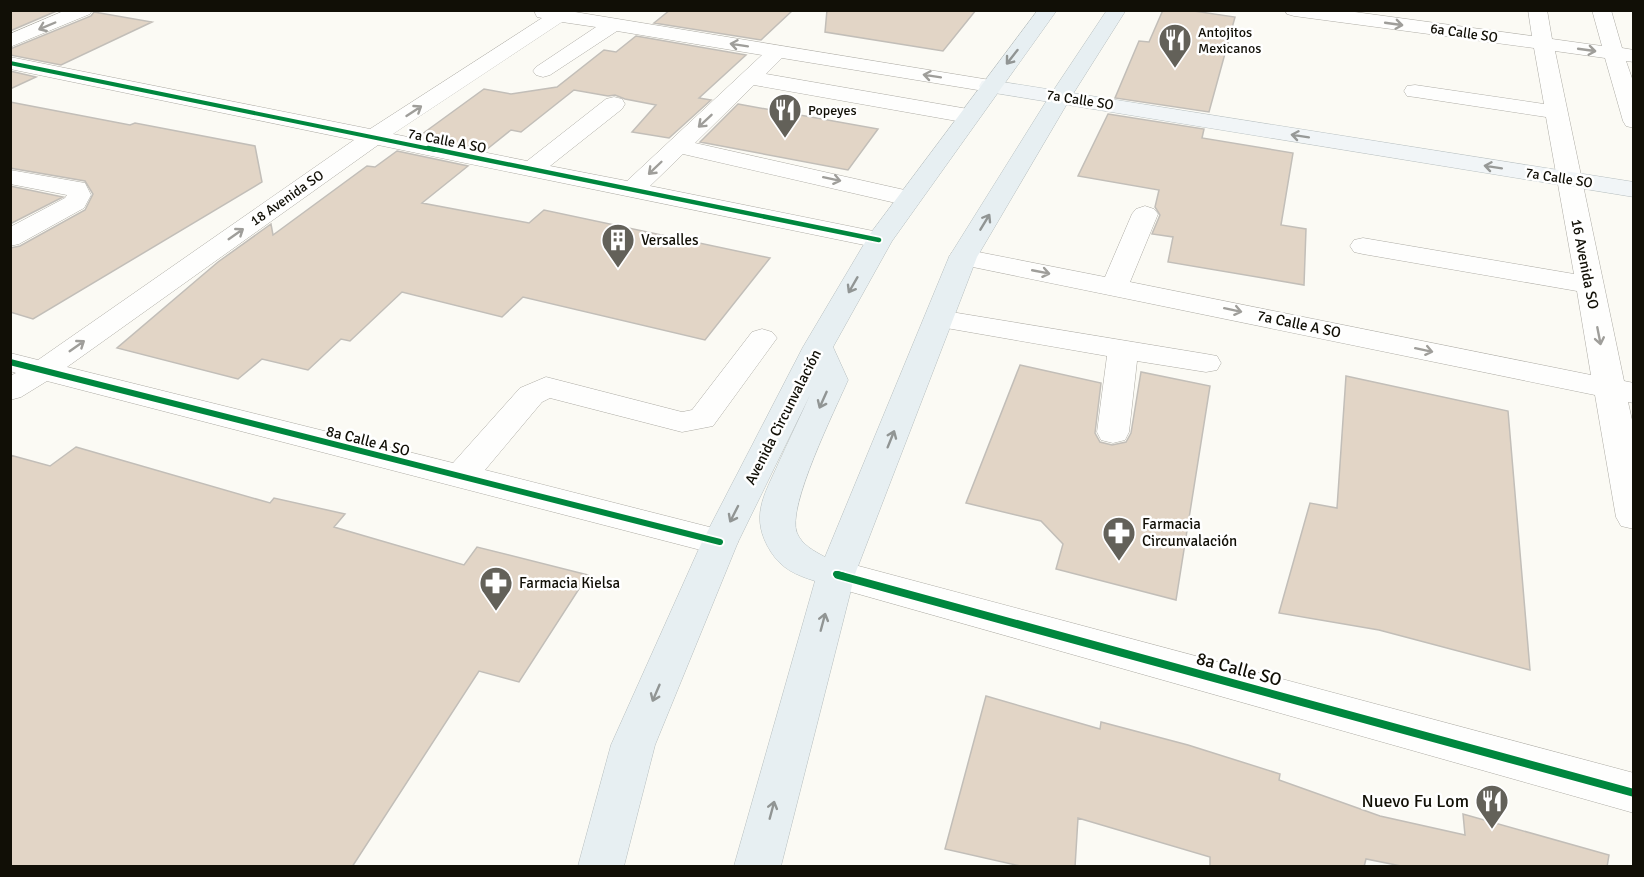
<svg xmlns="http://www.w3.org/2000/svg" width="1644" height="877" viewBox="0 0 1644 877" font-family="Signika,sans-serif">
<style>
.building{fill:#e2d5c6;stroke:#c2beb8;stroke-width:1.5}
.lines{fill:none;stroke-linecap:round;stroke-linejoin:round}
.minor-casing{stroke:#adaba4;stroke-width:1}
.major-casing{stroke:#b6bebf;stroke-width:1}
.highway-casing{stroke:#b6bebf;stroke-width:1}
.minor{fill:#fefefd;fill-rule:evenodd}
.major{fill:#f1f5f7;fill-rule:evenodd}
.highway{fill:#e7eff2;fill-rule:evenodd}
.cycleway-far3-casing{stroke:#fff;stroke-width:6}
.cycleway-far2-casing{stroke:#fff;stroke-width:8}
.cycleway-far1-casing{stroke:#fff;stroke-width:10}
.cycleway-casing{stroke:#fff;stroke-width:11}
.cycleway-far3{stroke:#00873e;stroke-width:4}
.cycleway-far2{stroke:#00873e;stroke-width:4.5}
.cycleway-far1{stroke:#00873e;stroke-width:6}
.cycleway{stroke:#00873e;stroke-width:8}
.oneway{stroke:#9f9e9a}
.oneway2{stroke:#919594}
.oneway3{stroke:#979997}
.labels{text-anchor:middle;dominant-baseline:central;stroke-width:5;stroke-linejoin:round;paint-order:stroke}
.far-poi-label{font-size:14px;fill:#110f06;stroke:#fff;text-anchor:start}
.far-street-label{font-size:14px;fill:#110f06;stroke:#fff}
.poi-label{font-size:15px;fill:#110f06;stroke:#fff;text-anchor:start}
.street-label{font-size:15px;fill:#110f06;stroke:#fff}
.near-street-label{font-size:18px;fill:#110f06;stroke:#fff}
.near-poi-label{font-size:18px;fill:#110f06;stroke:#fff;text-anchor:end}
</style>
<rect width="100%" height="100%" fill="#fbfaf4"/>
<path class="building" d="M10 10H59L10 31Z
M670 10H793L761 40 654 23Z
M827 10H976L943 51 825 32Z
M1163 10H1187L1235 17 1209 112 1115 98 1139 41 1149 42Z
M94 12 152 22 61 65 10 55V49L91 16Z
M636 36 746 55 699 98 711 100 669 138 632 132 656 105 625 99 615 95 608 96 574 90 521 132 511 130 486 150 418 137 484 89 511 94 557 87 604 50 616 52Z
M10 71 36 77 10 89Z
M10 102 130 125 135 123 255 146 262 182 33 319 10 312V248L20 246 85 210 93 194 85 181 10 168Z
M738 104 878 129 848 170 700 142Z
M1108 114 1204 129 1202 138 1293 153 1281 225 1306 229 1304 285 1168 262 1173 237 1152 234 1160 215 1155 207 1159 190 1078 176Z
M397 151 468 166 422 203 529 223 544 210 770 258 705 340 523 297 502 317 402 292 350 341 341 339 308 370 262 359 238 379 117 348 218 262 271 224 273 235 367 166 375 167Z
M10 186 63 197 10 224Z
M1020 365 1101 383 1095 433 1100 442 1112 445 1126 442 1131 433 1141 372 1210 386 1176 600 1056 569 1063 544 1041 521 966 503Z
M1346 376 1508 411 1530 670 1379 630 1279 613 1310 503 1337 508Z
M76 447 270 503 274 498 345 514 334 527 464 565 477 547 588 575 519 682 479 671 352 867H10V455L50 466Z
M986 696 1100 729 1101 722 1188 745 1280 774 1279 780 1380 816 1465 835 1463 814 1609 855 1607 867H1406L1366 859 1364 867H1210V857L1078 818 1075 867H1025L945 849Z"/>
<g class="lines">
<g class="minor-casing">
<path id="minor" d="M66 10H92L90 14 10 47V34Z
M536 10H576L575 12 990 80 998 81 1001 86 998 91 990 92 782 58 766 74 968 109 976 111 979 116 976 121 968 123 754 85 695 143 918 193 922 198 918 203 909 206 683 154 650 186 888 234 892 240 888 246 879 248 378 145 67 367 453 463 520 388 546 377 682 412 692 410 752 332 762 329 772 332 777 338 713 426 682 432 550 398 542 402 485 470 733 533 738 542 733 551 720 555 47 381 21 397 10 400V376L16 373 10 371V353L38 360 354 140 10 69V57L370 129 542 18 537 17 535 13ZM562 22 596 27 536 67 533 71 536 75 543 77 550 75 617 31 762 55 627 181 550 166 622 109 625 104 622 99 614 97 606 99 527 161 393 134Z
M1285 10H1340L1532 36 1528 10H1547L1552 39 1602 46 1592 10H1611L1622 48 1634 50V62L1626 61 1634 84V128L1626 126 1623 121 1605 58 1555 51 1624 381 1634 383V403L1628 402 1634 429V529L1621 526 1616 517 1595 395 963 265 953 263 949 257 953 251 963 249 1105 277 1132 214 1136 209 1145 206 1154 209 1158 214 1130 282 1591 375 1577 291 1363 254 1354 252 1350 246 1354 240 1363 238 1574 274 1546 117 1415 97 1407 96 1404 91 1407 86 1415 85 1544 104 1534 48 1294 16 1287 14Z
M10 170 85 183 91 195 84 208 19 244 10 246V227L65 198 67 195 10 184Z
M939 310 1206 354 1217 356 1221 363 1217 370 1206 372 1137 361 1129 432 1125 440 1113 443 1101 440 1097 432 1107 356 929 325 924 319 929 313Z
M836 560 1634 773V813L823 584 817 574 823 564Z"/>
</g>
<g class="major-casing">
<path id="major" d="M990 80 1634 182V197L982 91 979 86 982 81Z"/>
</g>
<g class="highway-casing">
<path id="highway" d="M1038 10H1057L892 241 833 347 848 380C836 408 786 508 797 533 802 545 814 551 825 557L949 257 1049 97 1107 10H1126L1071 97 977 257 855 574 781 866H734L815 581C796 575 782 569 771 552 749 517 764 496 779 462 789 440 800 417 810 395L738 542 655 745 624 866H578L611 745 702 542 803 347 870 234Z"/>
</g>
<use href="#minor" class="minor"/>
<use href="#major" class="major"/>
<use href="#highway" class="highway"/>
<g class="cycleway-far3-casing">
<path id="cycleway-far3" d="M10 63 435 150"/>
</g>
<g class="cycleway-far2-casing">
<path id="cycleway-far2" d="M428 148 879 240"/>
</g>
<g class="cycleway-far1-casing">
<path id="cycleway-far1" d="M10 362 720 542
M836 574 844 576"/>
</g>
<g class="cycleway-casing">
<path id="cycleway" d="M838 575 1634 793"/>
</g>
<use href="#cycleway-far3" class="cycleway-far3"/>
<use href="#cycleway-far2" class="cycleway-far2"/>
<use href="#cycleway-far1" class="cycleway-far1"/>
<use href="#cycleway" class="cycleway"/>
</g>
<defs><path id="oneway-shaft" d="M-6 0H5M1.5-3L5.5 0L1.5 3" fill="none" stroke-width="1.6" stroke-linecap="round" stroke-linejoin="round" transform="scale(1.5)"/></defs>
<g class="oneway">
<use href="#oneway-shaft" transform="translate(1394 24) rotate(8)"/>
<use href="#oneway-shaft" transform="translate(47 26) rotate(157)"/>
<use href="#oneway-shaft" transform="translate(739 45) rotate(-171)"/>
<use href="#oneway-shaft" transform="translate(1587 50) rotate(8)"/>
<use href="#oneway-shaft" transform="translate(932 76) rotate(-171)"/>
<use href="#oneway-shaft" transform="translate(414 111) rotate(-33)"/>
<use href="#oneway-shaft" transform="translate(705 121) rotate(137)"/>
<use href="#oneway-shaft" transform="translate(655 168) rotate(136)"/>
<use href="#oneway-shaft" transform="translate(832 179) rotate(12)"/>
<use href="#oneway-shaft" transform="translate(236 234) rotate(-35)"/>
<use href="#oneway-shaft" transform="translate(1041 272) rotate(11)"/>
<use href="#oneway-shaft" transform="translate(1233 310) rotate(12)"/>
<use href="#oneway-shaft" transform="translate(1599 336) rotate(79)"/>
<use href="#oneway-shaft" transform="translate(77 346) rotate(-35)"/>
<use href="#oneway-shaft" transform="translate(1424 350) rotate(12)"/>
</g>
<g class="oneway2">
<use href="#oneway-shaft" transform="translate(1012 57) rotate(128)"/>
<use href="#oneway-shaft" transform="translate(985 222) rotate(-59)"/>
<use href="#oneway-shaft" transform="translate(853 285) rotate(120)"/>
<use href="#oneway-shaft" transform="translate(823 400) rotate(114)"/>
<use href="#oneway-shaft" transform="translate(891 439) rotate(-68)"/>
<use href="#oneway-shaft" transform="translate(734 514) rotate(117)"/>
<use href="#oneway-shaft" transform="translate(823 622) rotate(-75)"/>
<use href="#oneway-shaft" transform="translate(656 693) rotate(113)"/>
<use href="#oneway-shaft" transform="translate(772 810) rotate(-75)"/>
</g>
<g class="oneway3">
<use href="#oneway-shaft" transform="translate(1300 136) rotate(-171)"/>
<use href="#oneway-shaft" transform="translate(1493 167) rotate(-171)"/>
</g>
<defs>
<g id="restaurant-pin" transform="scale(1.725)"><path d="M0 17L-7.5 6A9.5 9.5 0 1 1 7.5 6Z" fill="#636159" stroke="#fff"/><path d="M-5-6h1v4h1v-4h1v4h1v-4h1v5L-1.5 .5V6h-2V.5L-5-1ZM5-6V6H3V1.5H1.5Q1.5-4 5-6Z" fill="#fff"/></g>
<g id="building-pin" transform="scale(1.725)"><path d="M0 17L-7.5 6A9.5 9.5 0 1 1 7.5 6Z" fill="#636159" stroke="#fff"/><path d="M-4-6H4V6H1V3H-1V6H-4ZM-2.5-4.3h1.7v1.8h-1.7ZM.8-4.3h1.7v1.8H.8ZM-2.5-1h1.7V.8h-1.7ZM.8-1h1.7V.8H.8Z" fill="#fff"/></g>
<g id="pharmacy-pin" transform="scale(1.725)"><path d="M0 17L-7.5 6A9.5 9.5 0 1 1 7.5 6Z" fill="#636159" stroke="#fff"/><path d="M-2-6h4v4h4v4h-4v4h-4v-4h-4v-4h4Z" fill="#fff"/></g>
</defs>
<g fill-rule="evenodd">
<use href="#restaurant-pin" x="1175" y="40"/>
<use href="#restaurant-pin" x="785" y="110"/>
<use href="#building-pin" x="618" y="240"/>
<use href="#pharmacy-pin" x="1119" y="533"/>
<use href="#pharmacy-pin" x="496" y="583"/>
<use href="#restaurant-pin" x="1492" y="801"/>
</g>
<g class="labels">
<g class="far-poi-label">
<text x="1198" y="32">Antojitos<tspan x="1198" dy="16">Mexicanos</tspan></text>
<text x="808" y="110">Popeyes</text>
</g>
<g class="far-street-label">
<text transform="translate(1464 33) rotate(8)">6a Calle SO</text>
<text transform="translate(1080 100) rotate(9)">7a Calle SO</text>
<text transform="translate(447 141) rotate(11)">7a Calle A SO</text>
<text transform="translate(1559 178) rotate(9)">7a Calle SO</text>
<text transform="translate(287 198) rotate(-35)">18 Avenida SO</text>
</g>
<g class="poi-label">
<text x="641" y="240">Versalles</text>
<text x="1142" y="524">Farmacia<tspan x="1142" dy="17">Circunvalación</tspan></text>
<text x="519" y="583">Farmacia Kielsa</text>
</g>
<g class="street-label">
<text transform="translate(1585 264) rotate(79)">16 Avenida SO</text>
<text transform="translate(1299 324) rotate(12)">7a Calle A SO</text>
<text transform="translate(783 417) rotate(-63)">Avenida Circunvalación</text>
<text transform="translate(368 441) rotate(14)">8a Calle A SO</text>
</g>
<g class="near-street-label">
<text transform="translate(1239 669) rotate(15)">8a Calle SO</text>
</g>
<g class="near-poi-label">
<text x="1469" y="801">Nuevo Fu Lom</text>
</g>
</g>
<rect width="1644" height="877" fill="none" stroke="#110f06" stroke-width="24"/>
</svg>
